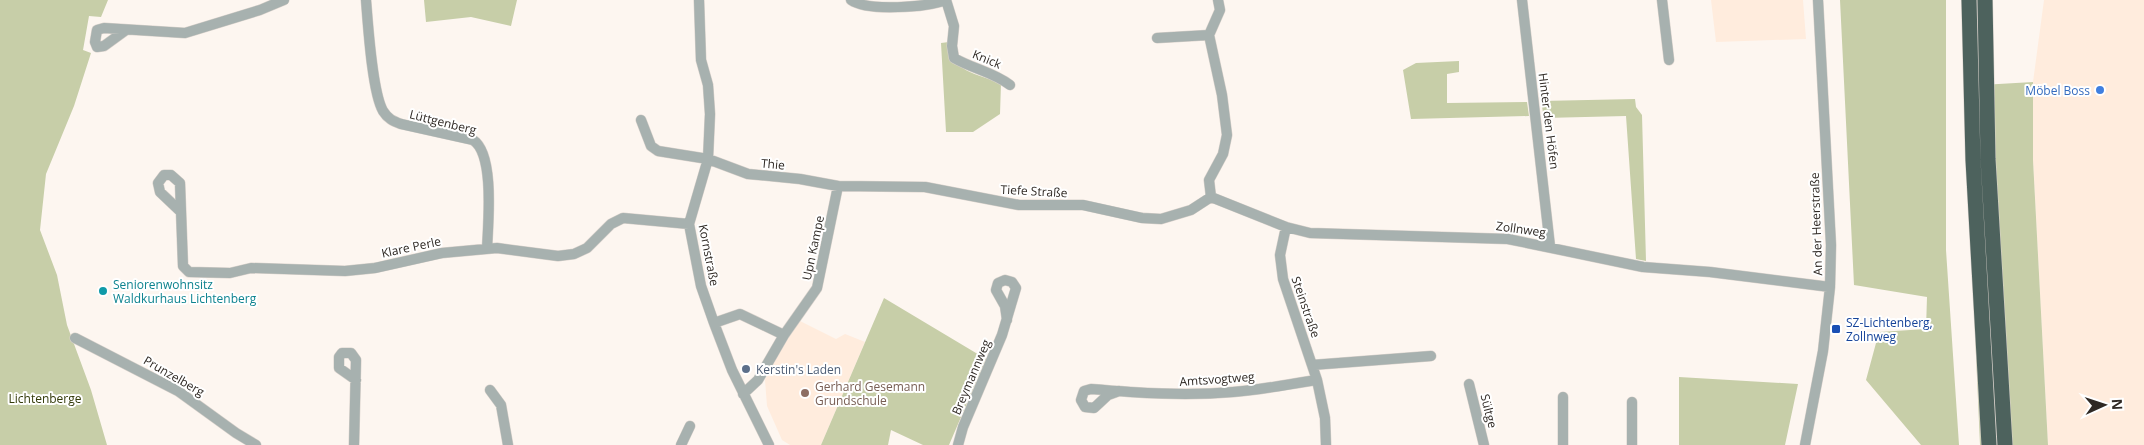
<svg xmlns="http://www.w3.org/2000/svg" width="2144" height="445" font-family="'Open Sans',sans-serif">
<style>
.built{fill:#ffecdd}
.green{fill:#c7cea8}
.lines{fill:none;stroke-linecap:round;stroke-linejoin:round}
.minor-casing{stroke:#d8d1cb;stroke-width:11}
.highway-casing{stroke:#d8d1cb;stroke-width:16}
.minor{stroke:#a7b1af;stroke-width:10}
.highway{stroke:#4d625d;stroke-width:15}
.shop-dot{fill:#3f7fe0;stroke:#fff;stroke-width:2}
.culture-dot{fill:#0f9aa8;stroke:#fff;stroke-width:2}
.transit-dot{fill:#1a4fb4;stroke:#fff;stroke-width:2}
.service-dot{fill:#5c6f8a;stroke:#fff;stroke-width:2}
.education-dot{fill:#8d6e63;stroke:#fff;stroke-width:2}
.labels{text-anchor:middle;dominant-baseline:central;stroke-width:4;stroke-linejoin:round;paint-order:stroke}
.street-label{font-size:12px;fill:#2f2924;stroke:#fff}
.shop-label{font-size:12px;fill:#366cbe;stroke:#fff;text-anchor:end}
.culture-label{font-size:12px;fill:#0d838f;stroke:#fff;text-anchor:start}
.transit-label{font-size:12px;fill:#164399;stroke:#fff;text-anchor:start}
.service-label{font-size:12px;fill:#4e5e75;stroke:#fff;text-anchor:start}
.education-label{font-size:12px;fill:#785e54;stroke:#fff;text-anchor:start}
.park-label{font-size:12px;fill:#333a09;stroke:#fff}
</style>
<rect width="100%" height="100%" fill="#fdf6f0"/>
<path class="built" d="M1711,0h92l3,39 -90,3z
M2044,0h100v445h-96l-15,-285v-78z
M798,320l38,19 9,-5 20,8 -44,103h-31l-8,-5 -15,-34 -2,-26 22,-45z"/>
<path class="green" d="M0,0h108l-7,17 -12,-1 -6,34 8,3 -17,53 -28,68 -6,56 17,45 10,50 24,65 16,55h-107z
M424,0h93l-6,26 -40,-9 -45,5z
M1840,0h106v250l13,195h-38l-55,-65 13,-48 47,-3 1,-32 -73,-12z
M949,42c2,30 28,32 52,41l-1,31 -27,18h-27l-5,-89z
M1459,61v11l-12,2v29l80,-1 2,14 -118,3 -8,-49 13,-7z
M2033,82v78l15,285h-68l-16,-359z
M1635,99l1,8 6,8 4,146 -10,-2 -10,-143 -82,2 -3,-17z
M884,298l102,61 -37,86h-26l-32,-15 -3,15h-67z
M1679,377l119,7 -13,61h-106z"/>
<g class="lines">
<g class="minor-casing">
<path id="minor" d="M366,0c2,24 6,92 17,111 5,8 10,10 18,13l72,16c22,14 15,84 14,109
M699,0l2,60 7,25 2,29 -2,45 -19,65 12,62 13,37 18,47 37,75
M851,0c17,12 76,7 95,0l8,26 -2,20 2,12c19,11 39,14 56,27
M1522,0l28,246
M1662,0l7,60
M126,30l-22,16 -7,1 -2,-5 2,-12 7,-2 81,5 75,-23 24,-10
M1157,38l52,-3
M641,120l10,26 7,5 50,8 40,15 52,5 38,7 87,1 94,18h64l59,13 19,1 30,-9 20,-13
M1211,197l75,30 24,6 198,6 135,28 67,5 120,15
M1211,197l-2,-17 14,-26 4,-19 -5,-40 -13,-60 11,-25 -2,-10
M180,211l-20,-19 -2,-9 6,-8h7l9,8 3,83 6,6 41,1 21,-5 94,3 30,-3 67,-15 55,-5 61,8 16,-2 13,-6 24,-24 12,-6 66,6
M1286,227l-6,28 3,24 34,101 8,38 1,27
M714,323l26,-9 44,21
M75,338l103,53 58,42 20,12
M1312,365l119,-9
M1469,384l15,61
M490,390l11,15 7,40
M1119,391l-11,4 -14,13 -9,-1 -4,-7 3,-9 7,-2c48,4 94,7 142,3 28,-2 56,-8 84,-12
M743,394l15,-14 26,-45 33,-47 21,-102
M1563,397v48
M354,445l2,-85 -5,-7h-9l-3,4v11l17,12
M681,445l9,-19
M958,445l5,-18 39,-92 14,-47 -4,-6 -7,-2 -7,3 -2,7 9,16 2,14
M1632,445v-43
M1805,445l18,-94 7,-64 1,-42 -13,-245"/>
</g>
<g class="highway-casing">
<path id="highway" d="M1969,0l4,160 16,285
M1985,0l3,159 17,286"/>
</g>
<use href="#minor" class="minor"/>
<use href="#highway" class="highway"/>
</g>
<circle class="shop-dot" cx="2100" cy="90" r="5"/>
<circle class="culture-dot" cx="103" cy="291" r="5"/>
<rect class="transit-dot" x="1831" y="324" width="10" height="10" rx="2.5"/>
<circle class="service-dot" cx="746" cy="369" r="5"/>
<circle class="education-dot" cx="805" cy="393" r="5"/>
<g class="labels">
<g class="street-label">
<text transform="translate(987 59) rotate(22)">Knick</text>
<text transform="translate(1549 121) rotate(83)">Hinter den Höfen</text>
<text transform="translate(443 122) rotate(14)">Lüttgenberg</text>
<text transform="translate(773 164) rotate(5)">Thie</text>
<text transform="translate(1034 191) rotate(3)">Tiefe Straße</text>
<text transform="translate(1816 224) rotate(-92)">An der Heerstraße</text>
<text transform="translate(1521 229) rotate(8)">Zollnweg</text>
<text transform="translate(411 247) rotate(-12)">Klare Perle</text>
<text transform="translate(813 248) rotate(-78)">Upn Kampe</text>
<text transform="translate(709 255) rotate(79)">Kornstraße</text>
<text transform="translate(1306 307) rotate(71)">Steinstraße</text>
<text transform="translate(174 376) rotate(30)">Prunzelberg</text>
<text transform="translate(971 377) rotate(-67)">Breymannweg</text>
<text transform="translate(1217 379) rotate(-4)">Amtsvogtweg</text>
<text transform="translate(1489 411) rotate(76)">Sültge</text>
</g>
<g class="shop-label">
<text x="2090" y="90">Möbel Boss</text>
</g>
<g class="culture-label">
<text x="113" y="284">Seniorenwohnsitz<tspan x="113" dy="14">Waldkurhaus Lichtenberg</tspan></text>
</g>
<g class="transit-label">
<text x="1846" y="322">SZ-Lichtenberg,<tspan x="1846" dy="14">Zollnweg</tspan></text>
</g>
<g class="service-label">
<text x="756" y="369">Kerstin's Laden</text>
</g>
<g class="education-label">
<text x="815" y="386">Gerhard Gesemann<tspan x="815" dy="14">Grundschule</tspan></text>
</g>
<g class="park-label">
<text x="45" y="398">Lichtenberge</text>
</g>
</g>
<g transform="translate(2104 405) rotate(87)" stroke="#ffffff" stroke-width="4" paint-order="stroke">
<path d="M0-4L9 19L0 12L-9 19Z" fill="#2f2924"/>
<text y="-8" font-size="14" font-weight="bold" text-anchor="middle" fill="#2f2924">N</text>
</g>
</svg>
